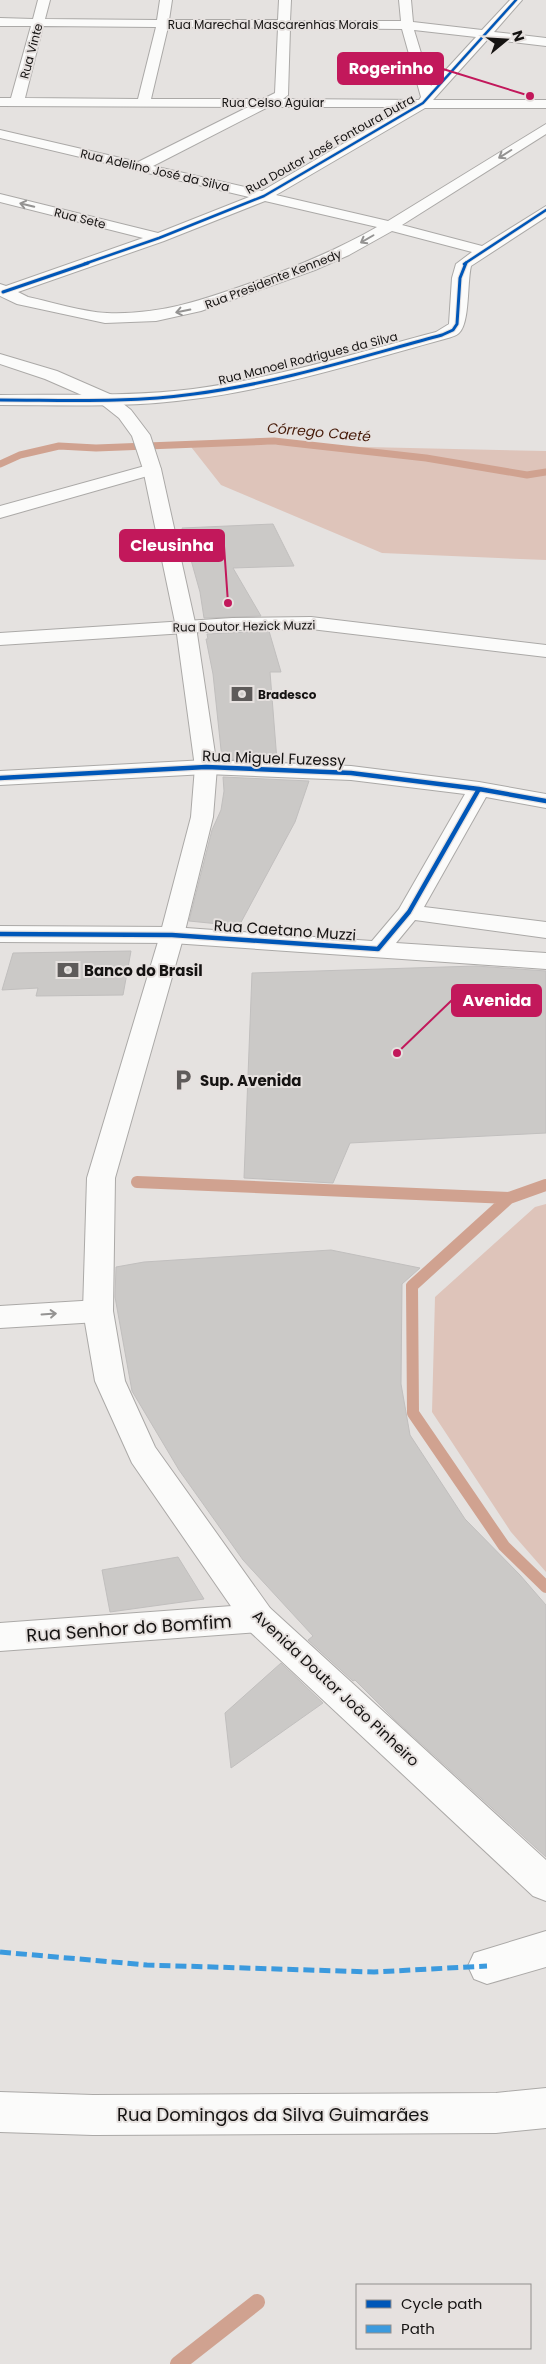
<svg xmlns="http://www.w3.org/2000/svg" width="546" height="2364" font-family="Poppins,sans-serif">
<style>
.green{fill:#dec4ba}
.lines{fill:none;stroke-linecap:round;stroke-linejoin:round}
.stream-far2{stroke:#d0a290;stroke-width:7}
.stream-far1{stroke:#d0a290;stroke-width:12}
.stream{stroke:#d0a290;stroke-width:16}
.building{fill:#cbc9c7;stroke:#c1bfbe}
.minor-casing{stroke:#aba9a7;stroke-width:2}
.major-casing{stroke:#aba9a7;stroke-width:2}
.minor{fill:#fbfbfa;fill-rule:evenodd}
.major{fill:#fbfbfa;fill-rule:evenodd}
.quiet{stroke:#3b9ade;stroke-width:5;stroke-dasharray:11 5;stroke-linecap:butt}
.cycleway-far2-casing{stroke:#e6e1df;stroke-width:4}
.cycleway-far1-casing{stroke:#e6e1df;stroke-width:5}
.cycleway-casing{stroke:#e6e1df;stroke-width:7}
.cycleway-far2{stroke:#0057b8;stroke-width:2.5}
.cycleway-far1{stroke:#0057b8;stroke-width:3}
.cycleway{stroke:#0057b8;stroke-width:4.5}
.oneway{stroke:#949392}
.labels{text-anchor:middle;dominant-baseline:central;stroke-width:4;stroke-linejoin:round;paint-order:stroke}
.far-street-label{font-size:12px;fill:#151312;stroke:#e6e1df}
.far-poi-label{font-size:12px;font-weight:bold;fill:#151312;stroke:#e6e1df;text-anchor:start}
.far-water-label{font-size:14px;font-style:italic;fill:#471c0a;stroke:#e6e1df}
.street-label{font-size:15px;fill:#151312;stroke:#e6e1df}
.poi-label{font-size:15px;font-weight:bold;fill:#151312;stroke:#e6e1df;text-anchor:start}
.near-street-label{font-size:18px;fill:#151312;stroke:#e6e1df}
.leader{fill:none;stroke:#c2185b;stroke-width:2}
.callout-dot{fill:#c2185b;stroke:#e6e1df;stroke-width:2}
.callout{fill:#c2185b;stroke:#c2185b;stroke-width:2}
.callout-label{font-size:16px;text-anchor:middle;font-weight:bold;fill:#fff}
</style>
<rect width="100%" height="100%" fill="#e5e2e0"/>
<path class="green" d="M188,443l358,8v109l-164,-7 -161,-68z
M546,1204v368l-35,-40 -79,-120 3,-115 100,-90z"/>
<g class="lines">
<path class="stream-far2" d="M0,464l20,-9 39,-9 37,2 178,-7 152,17 101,17 19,-3"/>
<path class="stream-far1" d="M137,1182l372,16
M546,1185l-37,13 -97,88 1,127 91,133 42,41"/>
<path class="stream" d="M178,2364l79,-62"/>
</g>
<path class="building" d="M273,524l21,42 -61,2 28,48 -57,2 -4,-26 -18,-64z
M269,631l12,41h-11l7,89 -55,-2 -9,-85 -7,-35h2l-1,-5z
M223,777l86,4 -14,41 -56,104 -50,-5 23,-91 9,-20 3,-19z
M131,951l-8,44 -87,1 2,-8 -36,2 11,-37z
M476,966l70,5v162l-196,10 -17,40 -89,-5 8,-205z
M331,1250l89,18 -18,16 -1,100 9,51 55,84 55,56 26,30v252l-151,-137 -40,-40 -2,1 -45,-41 5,-4 -70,-76 -64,-90 -47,-79 -17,-94 1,-30 28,-5z
M178,1557l26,42 -94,13 -8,-42z
M281,1663l42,40 -92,65 -6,-55z"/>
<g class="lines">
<g class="minor-casing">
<path id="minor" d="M38,0h12l-5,19 112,1 3,-20h12l-3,20h109l1,-20h12l-1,21h111l-2,-21h12l2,22 69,8 28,-30h12l-28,32 52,6v8l-58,-7 -55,61h113v8h-121l-149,87 112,26 158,-97v10l-144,91 80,21 64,-40v11l-75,49c-4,16 -1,57 -12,67 -3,3 -8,4 -11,5 -84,23 -168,50 -255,61 -64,9 -129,6 -193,6v-10c64,-1 129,2 193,-6 83,-11 163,-36 243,-57l13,-8 3,-46 4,-14 16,-12 -80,-21 -43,24 -34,15 -114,41 -45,10 -51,2 -88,-19 -17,-8v-12l6,2 137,-48 -143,-36v-8l158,39 91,-36 -249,-59v-8l138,32 110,-55 -248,-1v-8h11l20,-72h-31v-8l33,1zM43,26l113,1 -18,72 -113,-1zM168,27l110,1 -3,65 -12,6h-112zM290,28l112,1 19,68 -2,3 -136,-1 5,-4zM414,30l62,7 -45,49zM268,107h138l-144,84 -109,-25zM265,201l112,26c-42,24 -84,41 -129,57 -48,17 -90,31 -141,29 -25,-1 -55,-11 -79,-16l-10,-5 146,-51z
M152,464l6,1 3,4 -3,4 -158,45v-12z
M311,617l235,28v12l-235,-28 -79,1 -232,15v-12l232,-15z
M206,760l145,6 128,16 67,12v14l-60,-11 -62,110 122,15v16l-131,-18 -19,23 150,10v16l-374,-26 -172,-1v-16l172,1 200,14 27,-32 66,-115 -114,-14 -145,-6 -206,11v-14z
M98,1300l10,3 5,8 -5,8 -10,3 -98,6v-22z
M258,1604l12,4 5,10 -5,10 -12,4 -258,19v-28z
M546,1931v36l-59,17 -13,-5 -6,-13 6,-13z
M546,2088v40l-50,5 -403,2 -93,-3v-40l93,3 403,-2z"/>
</g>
<g class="major-casing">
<path id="major" d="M0,354l57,17 55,24 19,15 19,25 11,34 35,158 21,140 -4,50 -29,118 -69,243 -2,133 12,70 30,66 115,161 276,252v41l-13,-5 -287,-268 -114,-165 -37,-82 -12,-70 4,-133 73,-243 31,-118 4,-50 -19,-140 -33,-158 -11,-33 -13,-18 -19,-15 -55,-24 -45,-15z"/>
</g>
<use href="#minor" class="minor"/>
<use href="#major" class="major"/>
<path class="quiet" d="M0,1952l147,13 227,7 113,-6"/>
<g class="cycleway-far2-casing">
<path id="cycleway-far2" d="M84,264l75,-26 105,-42 159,-93 93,-103
M464,264l82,-54"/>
</g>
<g class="cycleway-far1-casing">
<path id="cycleway-far1" d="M3,292l85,-29
M0,400c65,0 130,3 194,-6 84,-11 166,-37 248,-59l11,-5 4,-6 3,-46 6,-15"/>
</g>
<g class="cycleway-casing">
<path id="cycleway" d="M0,778l206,-11 145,6 128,16 67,12
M0,934l172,1 206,14 31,-37 70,-123"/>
</g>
<use href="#cycleway-far2" class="cycleway-far2"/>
<use href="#cycleway-far1" class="cycleway-far1"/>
<use href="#cycleway" class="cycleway"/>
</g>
<defs><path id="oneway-shaft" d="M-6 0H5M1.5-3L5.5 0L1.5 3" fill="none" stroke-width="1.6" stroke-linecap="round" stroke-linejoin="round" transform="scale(1.25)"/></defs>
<g class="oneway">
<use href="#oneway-shaft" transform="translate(505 154) rotate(148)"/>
<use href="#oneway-shaft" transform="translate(27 205) rotate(-166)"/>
<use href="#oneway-shaft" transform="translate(367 239) rotate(150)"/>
<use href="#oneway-shaft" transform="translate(183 311) rotate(169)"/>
<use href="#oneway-shaft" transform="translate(49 1314) rotate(-4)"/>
</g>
<defs>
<g id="bank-bare" transform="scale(1.725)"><path d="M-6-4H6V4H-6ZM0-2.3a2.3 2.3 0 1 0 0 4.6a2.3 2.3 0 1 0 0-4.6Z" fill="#5e5b5a" stroke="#e6e1df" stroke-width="2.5" paint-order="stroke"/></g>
<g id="parking-bare" transform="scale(1.725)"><path d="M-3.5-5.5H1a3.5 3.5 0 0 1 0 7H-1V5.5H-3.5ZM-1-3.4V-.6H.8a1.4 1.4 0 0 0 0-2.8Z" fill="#5e5b5a" stroke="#e6e1df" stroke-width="2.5" paint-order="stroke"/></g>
</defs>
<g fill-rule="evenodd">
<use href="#bank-bare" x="242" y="694"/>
<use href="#bank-bare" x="68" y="970"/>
<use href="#parking-bare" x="183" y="1080"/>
</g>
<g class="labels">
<g class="far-street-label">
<text x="273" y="24">Rua Marechal Mascarenhas Morais</text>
<text transform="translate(31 51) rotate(-75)">Rua Vinte</text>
<text x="273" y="102">Rua Celso Aguiar</text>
<text transform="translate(330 144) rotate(-29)">Rua Doutor José Fontoura Dutra</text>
<text transform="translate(155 170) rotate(13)">Rua Adelino José da Silva</text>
<text transform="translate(80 218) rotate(14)">Rua Sete</text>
<text transform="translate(273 279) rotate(-21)">Rua Presidente Kennedy</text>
<text transform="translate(308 358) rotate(-14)">Rua Manoel Rodrigues da Silva</text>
<text transform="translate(244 626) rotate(-1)">Rua Doutor Hezick Muzzi</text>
</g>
<g class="far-poi-label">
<text x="258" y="694">Bradesco</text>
</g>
<g class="far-water-label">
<text transform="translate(319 432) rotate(5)">Córrego Caeté</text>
</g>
<g class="street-label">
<text transform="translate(274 758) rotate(2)">Rua Miguel Fuzessy</text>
<text transform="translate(285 930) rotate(4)">Rua Caetano Muzzi</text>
<text transform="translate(336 1688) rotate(43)">Avenida Doutor João Pinheiro</text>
</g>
<g class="poi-label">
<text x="84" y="970">Banco do Brasil</text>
<text x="200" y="1080">Sup. Avenida</text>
</g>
<g class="near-street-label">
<text transform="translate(129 1628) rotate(-4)">Rua Senhor do Bomfim</text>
<text x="273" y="2114">Rua Domingos da Silva Guimarães</text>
</g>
</g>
<path class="leader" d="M530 96L443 69M228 603L224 546M397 1053L452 1000"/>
<g class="callout-dot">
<circle cx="530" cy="96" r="5"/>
<circle cx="228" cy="603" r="5"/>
<circle cx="397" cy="1053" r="5"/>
</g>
<g class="callout">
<rect x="338" y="53" width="105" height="31" rx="5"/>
<rect x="120" y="530" width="104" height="31" rx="5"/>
<rect x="452" y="985" width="89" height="31" rx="5"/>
</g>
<g class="callout-label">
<text x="391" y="74">Rogerinho</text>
<text x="172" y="551">Cleusinha</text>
<text x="497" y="1006">Avenida</text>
</g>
<rect x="356" y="2284" width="175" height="65" fill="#e6e1df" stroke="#928f8d"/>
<rect x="366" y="2300" width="25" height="8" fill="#0057b8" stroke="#928f8d"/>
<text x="401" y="2309" font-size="15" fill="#151312">Cycle path</text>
<rect x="366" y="2325" width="25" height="8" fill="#3b9ade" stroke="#928f8d"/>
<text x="401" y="2334" font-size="15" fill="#151312">Path</text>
<g transform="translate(506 40) rotate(72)" stroke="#e6e1df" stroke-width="4" paint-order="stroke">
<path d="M0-4L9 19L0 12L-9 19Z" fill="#151312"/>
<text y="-8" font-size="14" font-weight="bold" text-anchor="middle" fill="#151312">N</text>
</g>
</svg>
